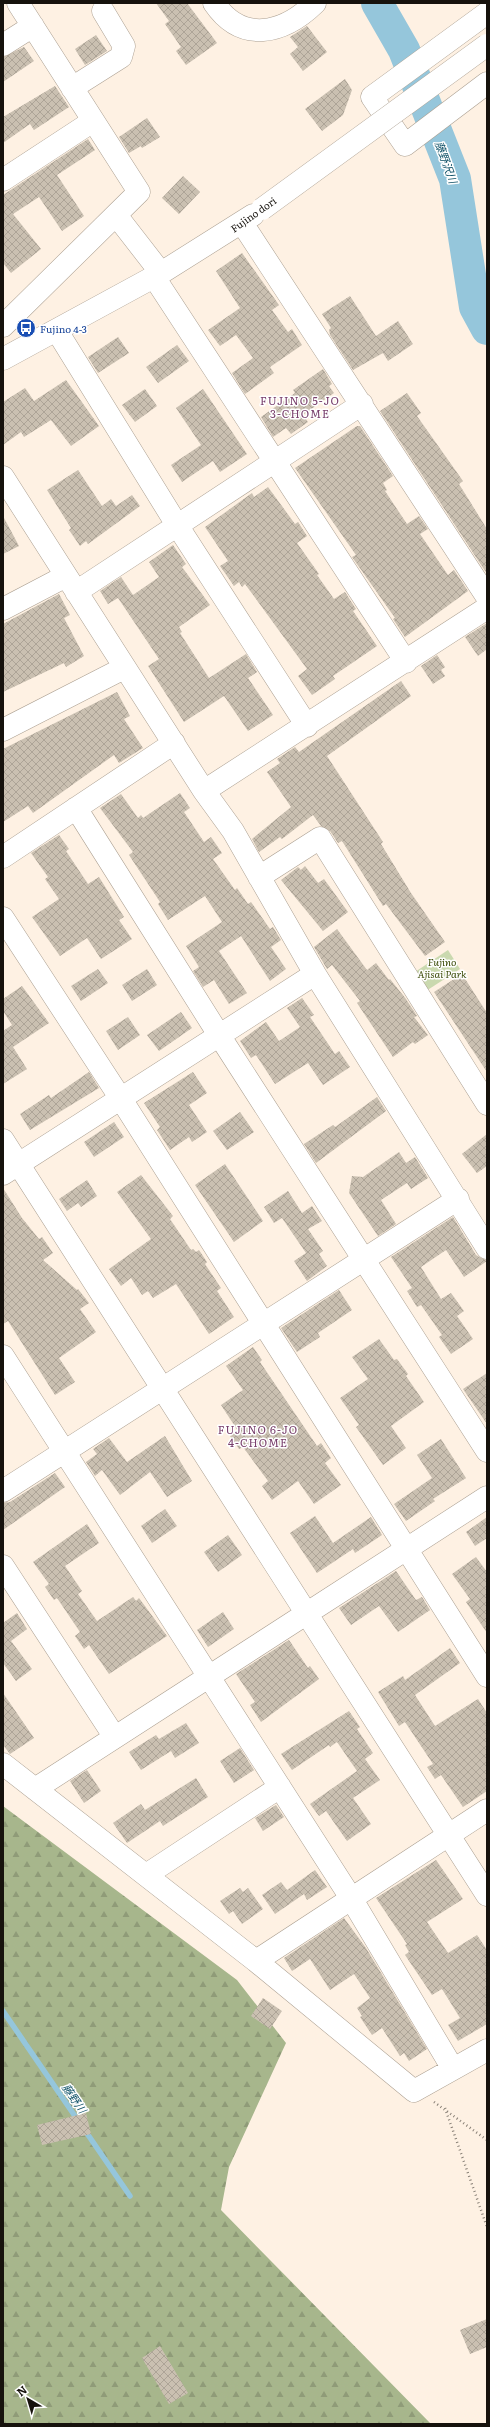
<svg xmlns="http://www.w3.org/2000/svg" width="490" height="2427" font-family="Literata,'Noto Sans JP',serif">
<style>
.forest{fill:url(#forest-firs)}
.green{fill:#cad9af}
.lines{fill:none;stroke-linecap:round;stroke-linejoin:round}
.stream{stroke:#95c6db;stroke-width:5.5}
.river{stroke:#95c6db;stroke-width:32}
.building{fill:url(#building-cross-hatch)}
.minor-casing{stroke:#aca092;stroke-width:23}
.path{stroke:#898177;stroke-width:2.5;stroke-dasharray:1 3;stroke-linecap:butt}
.minor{stroke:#fff;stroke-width:22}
.minor-bridge-casing{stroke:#aca092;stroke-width:23;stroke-linecap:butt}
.minor-bridge{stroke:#fff;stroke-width:22}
.labels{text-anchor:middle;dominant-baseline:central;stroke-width:3;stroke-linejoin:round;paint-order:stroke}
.street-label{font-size:10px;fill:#16120d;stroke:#fff}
.transit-label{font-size:10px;fill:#164399;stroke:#fff;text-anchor:start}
.park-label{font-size:10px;font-style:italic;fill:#3b4b08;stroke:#fff}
.water-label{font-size:11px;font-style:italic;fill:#105268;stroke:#fff}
.neighbourhood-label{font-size:11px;letter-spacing:1px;fill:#79406d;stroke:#fff}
</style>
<defs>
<pattern id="forest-firs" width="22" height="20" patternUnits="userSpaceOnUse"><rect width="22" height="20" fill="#a7b68c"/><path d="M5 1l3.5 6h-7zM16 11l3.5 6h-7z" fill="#8f9b78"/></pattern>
<pattern id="building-cross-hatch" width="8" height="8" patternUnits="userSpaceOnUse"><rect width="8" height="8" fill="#cac0b1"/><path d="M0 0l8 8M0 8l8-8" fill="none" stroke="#ada497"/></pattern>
</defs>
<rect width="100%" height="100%" fill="#fef1e3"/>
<path class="forest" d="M3,1806l234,174 49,63 -57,124 -8,43 210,214h-428z"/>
<path class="green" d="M448,950l12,19 -34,22 -11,-19z"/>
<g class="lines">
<path class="stream" d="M3,2011l76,111
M84,2129l46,67"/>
<path class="river" d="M377,3l27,47 51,129 20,128 12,22"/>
</g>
<path class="building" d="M156,3h31l30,40 -31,22 -10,-14 5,-4 -16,-23 4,-3z
M307,26l20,26 -24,19 -13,-17 8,-7 -8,-10z
M96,35l11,16 -22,14 -10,-16z
M24,47l10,14 -31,21v-25z
M345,79l7,11 -9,25 -21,16 -17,-22z
M55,86l14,21 -35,23 -4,-6 -27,19v-26z
M147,118l13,19 -18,11 -1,-2 -12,7 -10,-16z
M88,139l7,11 -38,25 27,41 -22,15 -23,-34 -26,17 28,35 -30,24 -8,-10v-68z
M183,176l17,16 -21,22 -17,-16z
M242,253l37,52 -7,5 16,22 4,-3 10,16 -32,22 4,6 -29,21 -13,-21 21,-15 -17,-23 -16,11 -12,-16 32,-22 -24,-37z
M350,296l26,40 22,-15 15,23 -25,17 -5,-8 -30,17 -23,-35 -1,-5 2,-2 -9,-14z
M118,337l11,16 -31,20 -10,-16z
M177,345l12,16 -31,22 -12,-16z
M323,369l9,15 -3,2 5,7 -31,22 5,7 -17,12 -5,-6 -13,9 -12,-20 34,-24 -2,-3z
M66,380l33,46 -28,20 -20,-26 -27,17 -3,-5 -18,13v-43l22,-14 9,13z
M145,389l12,17 -22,16 -13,-17z
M203,389l44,65 -27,18 -7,-11 -31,21 -11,-17 30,-20 -25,-37z
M407,393l14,20 -4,3 46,65 -4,3 28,45v45l-107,-163z
M357,426h3l33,50 -10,7 4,7 -2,1 22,33 12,-8 9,13 -8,5 28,41 6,-5 14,21 -63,46 -12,-18 2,-1 -43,-61 4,-2 -61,-87z
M78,470l24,36 9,-7 5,7 16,-11 8,11 -52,38 -2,-3 -6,5 -11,-16 2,-2 -24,-38z
M268,487l27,37 3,-2 9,14 -10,7 22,31 -2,1 17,24 11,-7 11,17 -3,2 24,35 -44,30 2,3 -23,16 -14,-19 9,-7 -62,-85 -3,3 -3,-5 -5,4 -14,-20 8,-5 -23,-34 47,-34 2,4z
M3,516l16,30 -16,8z
M173,545l13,19 -4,3 28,38 -31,22 3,5 -2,1 29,45 37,-24 11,18 -9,6 25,37 -25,16 -24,-35 -40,26 -36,-56 11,-7 -41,-61 -10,6 -8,-13 21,-14 12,18 26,-18 -10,-15z
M59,594l11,21 -6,3 20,38 -18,11 -2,-4 -61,29v-68z
M487,623v26l-9,7 -13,-19z
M437,655l8,12 -4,3 4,6 -12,8 -12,-18z
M401,681l10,15 -84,60 56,86 -2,2 30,49 34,49 -20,14 -39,-52 -3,2 -41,-65 -4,2 -8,-12 -9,-5 -8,-11 -31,24 -2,-2 -21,15 -7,-13 39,-32 -24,-35 13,-9 -3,-4 18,-12 4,5z
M117,692l13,24 -6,3 19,29 -24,15 -5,-8 -81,58 -5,-7 -25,16v-73z
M180,793l10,15 -6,4 20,30 7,-5 11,16 -9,6 22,31 2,-2 11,16 3,-2 19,27 3,-2 8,13 -10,7 15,22 -16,12 -29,-45 -22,15 28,42 -18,11 -15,-24 -11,7 -10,-16 6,-4 -13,-21 36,-24 -17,-26 -37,24 -10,-16 2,-2 -31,-47 4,-3 -33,-44 21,-14 17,24 3,-3 2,3z
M59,835l10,14 -3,2 22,33 11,-7 25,40 -5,3 13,19 -31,20 -14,-21 -27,18 -28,-39 27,-18 -14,-20 3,-2 -17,-24z
M305,866l13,17 6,-4 24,33 -25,19 -42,-51 17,-13 3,3z
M337,929l30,41 9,-7 13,17 1,-1 16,20 11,17 -3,1 14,18 -13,9 -2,-2 -20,15 -36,-54 3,-2 -28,-36 -5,4 -13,-22z
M98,969l10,14 -27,18 -10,-15z
M147,969l10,16 -25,16 -10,-16z
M462,974l25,39v59l-53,-80z
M22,986l27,37 -36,24 14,22 -24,15v-53l9,-6 -9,-14v-12z
M302,998l12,17 -4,2 25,37 4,-3 11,16 -27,18 -15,-22 -33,21 -19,-29 -5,3 -11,-17 26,-19 13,19 21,-14 -13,-19z
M181,1012l11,16 -33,23 -12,-16z
M128,1017l12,18 -22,15 -12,-19z
M89,1072l10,16 -69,42 -10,-16 29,-19 2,3z
M193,1072l14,21 -18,12 18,27 -15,10 -3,-5 -19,13 -13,-20 3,-3 -16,-24z
M377,1097l9,14 -70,52 -12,-19 29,-19 2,2z
M240,1112l14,20 -27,18 -14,-19z
M114,1122l10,15 -30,20 -10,-15z
M487,1134v32l-10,7 -15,-19z
M399,1152l7,11 9,-6 13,21 -17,11 -4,-6 -26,17 15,24 -18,12 -29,-43 3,-17 11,1z
M225,1164l38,57 -29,21 -39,-57z
M141,1175l32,41 -3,3 21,31 2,-1 3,3 3,-2 8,12 -2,2 16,24 -4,3 17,26 -25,17 -33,-50 -23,14 -5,-7 -6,4 -11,-17 -10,8 -12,-17 42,-30 -34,-47z
M87,1180l10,16 -16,11 -3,-4 -11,8 -8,-12z
M3,1188l19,30 17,21 3,-2 11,16 -10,7 34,30 1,-1 11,14 -9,6 16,23 -37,26 16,24 -20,13 -47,-74 -5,3z
M288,1191l14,22 10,-7 10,15 -14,8 15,22 -4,3 8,12 -20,15 -13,-20 12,-8 -24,-35 -8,5 -10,-16z
M453,1217l23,38 11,6 -23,16 -18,-27 -25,17 20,32 10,-6 13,18 -7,5 16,23 -22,15 -12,-17 3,-2 -21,-30 -4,2 -10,-16 5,-3 -21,-31z
M339,1290l13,20 -34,23 2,4 -23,15 -16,-24z
M379,1339l15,21 3,-1 11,15 -2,2 18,26 -33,24 15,22 -23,17 -27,-38 3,-2 -19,-27 28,-19 -16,-22z
M253,1347l9,13 -2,2 57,84 4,-3 10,15 -6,5 16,22 -27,19 -16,-23 -26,19 -10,-14 6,-5 -25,-34 -4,2 -9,-13 8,-5 -17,-26 22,-15 -17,-24z
M487,1373v51l-24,-35z
M165,1436l27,45 -25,16 -17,-25 -30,23 -18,-25 -7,6 -9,-14 11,-8 -4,-5 16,-11 18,24z
M441,1439l25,39 -33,21 2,2 -29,20 -12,-17 38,-26 -15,-23z
M55,1473l10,14 -62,43v-27l7,-1z
M165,1509l12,17 -25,17 -11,-17z
M315,1516l18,27 38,-26 11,18 -27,18 -2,-4 -36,24 -27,-40z
M487,1517v21l-12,8 -9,-14z
M87,1524l12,19 -34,23 17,25 -4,3 19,27 36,-24 3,4 3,-3 28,38 -58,38 -20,-29 -5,4 -9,-13 5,-4 -23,-34 -3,2 -9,-13 4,-3 -16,-22z
M228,1535l14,20 -24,17 -14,-20z
M476,1557l11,15v61l-21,-31 4,-3 -18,-25z
M396,1571l20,29 6,-3 8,13 -32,22 -19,-26 -28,19 -12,-17z
M223,1612l11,17 -26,18 -11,-17z
M17,1613l10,16 -16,12 21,28 -16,12 -13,-18v-40z
M289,1640l19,28 2,-2 9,13 -58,43 -11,-17 5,-3 -19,-28z
M450,1648l10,15 -45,32 20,31 43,-27 9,14v78l-24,16 -22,-32 -6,4 -8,-12 6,-3 -28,-42 -6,4 -21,-34 25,-16 2,4z
M3,1693l31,45 -24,16 -7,-9z
M349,1711l11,16 -3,2 16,24 -8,6 15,21 -27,18 18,26 -24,17 -21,-30 -7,5 -9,-12 47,-33 -20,-29 -7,5 -1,-2 -37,25 -11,-16z
M186,1723l13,20 -24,15 -4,-7 -30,19 -12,-18 27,-17 3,4z
M240,1748l14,22 -20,13 -14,-22z
M87,1770l14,21 -17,12 -14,-22z
M196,1778l12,19 -45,29 -3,-5 -33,22 -14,-20 28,-19 4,6z
M276,1805l8,12 -21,14 -8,-13z
M436,1860l27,39 -36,23 21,31 29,-18 10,15v74l-29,17 -10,-16 12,-7 -18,-29 -10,6 -27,-40 4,-3 -4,-7 2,-1 -31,-46z
M315,1870l12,17 -20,13 -3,-6 -29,20 -13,-19 19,-13 6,8z
M240,1888l3,4 5,-4 15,21 -21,15 -9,-13 -4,3 -9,-13z
M344,1918l22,30 61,101 -18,12 -5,-8 -4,3 -18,-28 -10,7 -12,-18 2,-1 -5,-8 13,-10 -16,-24 -24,16 -20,-31 -18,12 -8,-13z
M263,1998l19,13 -12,18 -19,-13z
M86,2113l5,21 -49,11 -5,-20z
M487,2319v28l-17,7 -10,-24z
M160,2346l28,47 -19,11 -27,-46z"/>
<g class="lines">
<g class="minor-casing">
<path id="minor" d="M214,3c28,41 69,31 101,0
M487,13l-115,84 33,48 82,-62
M3,45l30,-19
M72,88l49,-31 3,-11 -21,-35
M3,180l90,-59
M116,215l45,58
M242,223l245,374
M154,277l252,385
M3,326l136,-134 -121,-189
M57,331l120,194 130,201
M3,359l158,-86 92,-58
M3,477l201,314 29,40 82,143 172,274
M76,592l286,-188
M3,609l63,-33
M3,730l121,-62
M204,791l283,-183
M76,808l143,227 268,416
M3,857l171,-114
M259,877l61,-39 167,266
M3,918l118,181 366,577
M3,1140l484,755
M3,1174l312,-200
M3,1356l348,542 102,171
M3,1491l455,-292
M3,1566l111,170
M3,1764l253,197 158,130 73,-41
M35,1789l452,-292
M146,1875l134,-88
M256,1961l231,-151"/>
</g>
<path class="path" d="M434,2102l53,38
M445,2108l42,119"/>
<use href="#minor" class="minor"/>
<g class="minor-bridge-casing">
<path id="minor-bridge" d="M262,209l225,-164"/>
</g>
<use href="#minor-bridge" class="minor-bridge"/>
</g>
<defs>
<g id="bus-disc" transform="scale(1)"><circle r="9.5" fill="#1a4fb4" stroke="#fff"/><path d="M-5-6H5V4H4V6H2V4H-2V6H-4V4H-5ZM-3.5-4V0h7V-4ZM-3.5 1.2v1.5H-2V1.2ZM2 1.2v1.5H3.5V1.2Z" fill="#fff"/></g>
</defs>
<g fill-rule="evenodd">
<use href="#bus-disc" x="26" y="328"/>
</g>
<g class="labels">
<g class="street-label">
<text transform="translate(253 214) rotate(-35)">Fujino dori</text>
</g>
<g class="transit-label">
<text x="40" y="328">Fujino 4-3</text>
</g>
<g class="park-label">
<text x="442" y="961">Fujino<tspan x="442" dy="12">Ajisai Park</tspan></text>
</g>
<g class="water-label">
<text transform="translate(447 162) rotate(70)">藤野沢川</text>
<text transform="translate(75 2098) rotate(55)">藤野川</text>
</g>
<g class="neighbourhood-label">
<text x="300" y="400">FUJINO 5-JO<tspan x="300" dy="13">3-CHOME</tspan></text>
<text x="258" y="1429">FUJINO 6-JO<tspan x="258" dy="13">4-CHOME</tspan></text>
</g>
</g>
<rect width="490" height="2427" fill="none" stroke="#16120d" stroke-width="8"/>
<g transform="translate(28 2399) rotate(322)" stroke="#ffffff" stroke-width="3" paint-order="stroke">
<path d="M0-3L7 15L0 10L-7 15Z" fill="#16120d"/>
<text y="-6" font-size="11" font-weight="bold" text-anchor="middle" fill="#16120d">N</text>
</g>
</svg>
